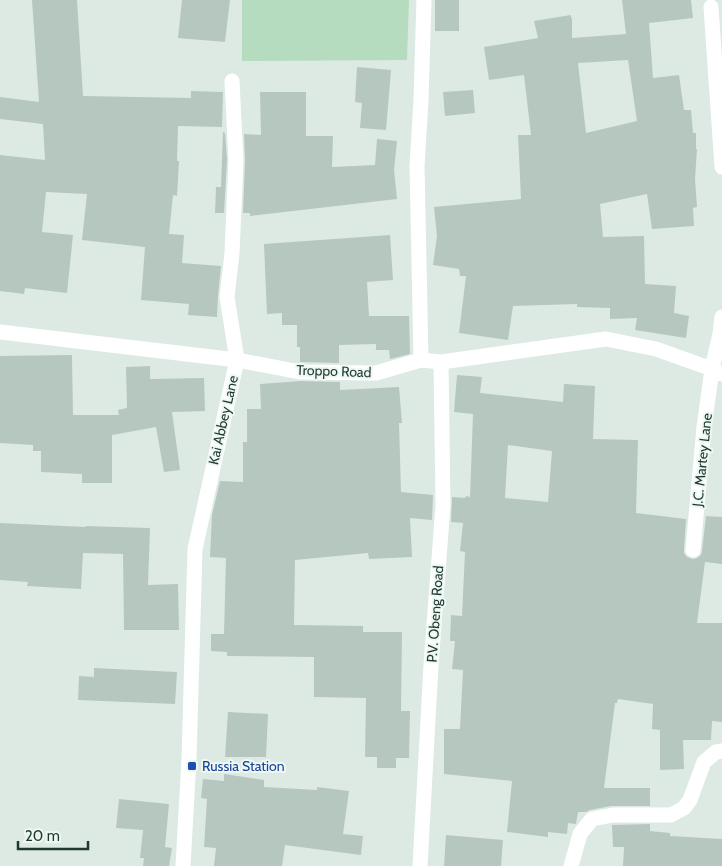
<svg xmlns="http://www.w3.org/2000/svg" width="722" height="866" font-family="Cabin,sans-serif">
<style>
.green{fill:#b5dcbf}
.building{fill:#b6c7c0;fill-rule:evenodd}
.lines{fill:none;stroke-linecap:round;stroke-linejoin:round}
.street{stroke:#fff;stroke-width:15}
.transit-dot{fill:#1a4fb4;stroke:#eef7f2;stroke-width:2}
.labels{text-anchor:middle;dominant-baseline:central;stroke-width:4;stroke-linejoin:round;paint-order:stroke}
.street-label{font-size:14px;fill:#1f3932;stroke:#eef7f2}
.transit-label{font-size:14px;fill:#164399;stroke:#eef7f2;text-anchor:start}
</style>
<rect width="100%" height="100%" fill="#ddeae4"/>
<path class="green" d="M242,0h167l-2,60 -165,1z"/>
<path class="building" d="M32,0h45l6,96 108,2v-7l32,1 -1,35 -44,-1 -1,35h2l-2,35 -4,-1 -4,39 15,1 -2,28 39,3 -3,30 -1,21 -29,-2 1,-11 -48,-4 4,-53 -63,-7 5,-46 -41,-2 -4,40 31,3 -6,58 -42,-5 -1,6 -24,-3v-136l45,5 -2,-36 -43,-5v-22l39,5z
M182,0h48l-5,42 -47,-4z
M435,0h24v31h-24z
M622,0h69l2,18 -44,5 4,55 26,-3 5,35h7l2,23h3v16h1l-2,30 2,28 -4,1 1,18 -42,3 -5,-35 -47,10 3,33 41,-1 1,48 31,2 -2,27 15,3 -3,22 -51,-8 2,-12 -27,1v-11l-33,-1v-3l-64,2 -5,34 -49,-7 7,-57h-6l-1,-7 -26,-4 4,-29 -3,-29 87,-8 -3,-64h13l-7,-60 -35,5 -5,-33 54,-9 -4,-17 37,-6v3h1v20l54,-4zM628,60l9,61 -51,12 -8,-70z
M357,67l34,3 -5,60 -26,-2 2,-25 -7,-1z
M473,90l2,23 -30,3 -2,-24z
M260,92h46v44h27l-1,31 43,-2 2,-26 20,2 -3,29 3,29 -147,17v-3h-7l2,-53 -1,-26 17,1z
M223,132l2,1 2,27 -3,53h-9l1,-26h5z
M390,235l3,45 -26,2 2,34h40l1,38 -20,5 -1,-9h-13v-6l-37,1v18l-39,-1v-15h-3v-22h-15v-12l-15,1 -3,-70z
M72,355l1,60h46l-1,-5 9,-2 -1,-41 24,-1v13l54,-1 1,33 -33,1 8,58 -16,2 -8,-45 -44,8v48h-30v-9l-41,-2v-21h-8v-6l-33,-2v-87z
M457,375l25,2 -2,16 83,9 1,-18 31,2 -2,53 45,1 -2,73 50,6 -2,31v3l3,4 6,2 4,-1 4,-3 1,-4 4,-35 16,1v47l-17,-2 -8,61h25v99l-10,-1 -1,19h-28l1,29 -24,1v-40l-8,-1 1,-25 -35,-5 -1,4h-2l-11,85h46v18h-39l-21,4 -4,2h-8l-2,12 -8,-1 -1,11 -19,-2v5l-41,-5 5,-51 -68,-7v-45h16l3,-59 -11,-1 3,-28h-5l1,-26 11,1 3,-64 -5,-1 3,-28 -12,-1 1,-25 13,1 1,-2 4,1 3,-83 -19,-2zM508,445l44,6 -4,51 -43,-4z
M301,381l39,1v8l59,-3 3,36h-3l2,69 32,3 -1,25 -22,-2 2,39 -43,2 -1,-6 -73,7 -1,65 69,1v6h39l-1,79h9l-1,47h-13v10h-19v-11h-12l1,-59 -52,-1v-40l-87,-1v-4l-16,-1v-17h13l2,-76 -16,-1 2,-42 8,-34 23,1v-40h4v-33h14l-1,-25z
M0,523l86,4v-1l64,2 -2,57 30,-1 1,46h-55l-1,-76 -40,-1 -2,36 -54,-3 1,-4 -28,-2z
M94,668l83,4 -2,32 -97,-4 1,-24 15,1z
M228,712l40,2 -2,43h-41z
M224,774l40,6v7l53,3v-3l32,4 -6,43 20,2 -2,19 -76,-10 -3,21h-68l2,-18 -12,-1 3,-48 -6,-1 2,-19 21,2z
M119,799l50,5 -4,43 7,1 -3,18h-26l1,-8h-4l3,-28 -27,-2z
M650,824v7l20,2v3l52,3v27h-99l1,-19h-11l-1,-22z
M446,835l57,5 -2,26h-57z"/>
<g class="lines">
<path class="street" d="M711,7l11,160
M0,332l237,28 63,12 76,1 45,-13 20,2 165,-23 50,10 56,20 10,5
M421,360l-4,-194 4,-66 3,-100
M693,550l11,-123 8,-58 8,-35 2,-17
M183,866l6,-107 6,-210 42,-189 -10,-63 5,-44 4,-93 -4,-79
M420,866l11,-201 12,-160 -2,-143
M571,866l9,-32 12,-15 21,-4h58l13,-7 6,-8 14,-38 12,-10 6,-1"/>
</g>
<rect class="transit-dot" x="187" y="761" width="10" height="10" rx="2.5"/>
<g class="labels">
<g class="street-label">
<text transform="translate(334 371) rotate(2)">Troppo Road</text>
<text transform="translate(223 420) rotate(-77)">Kai Abbey Lane</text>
<text transform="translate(702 460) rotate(-84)">J.C. Martey Lane</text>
<text transform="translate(435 614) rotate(-86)">P.V. Obeng Road</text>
</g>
<g class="transit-label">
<text x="202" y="766">Russia Station</text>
</g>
</g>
<path d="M18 841v8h70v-8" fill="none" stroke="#1f3932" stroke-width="2.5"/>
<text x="25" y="841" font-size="15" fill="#1f3932" stroke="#eef7f2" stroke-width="4" paint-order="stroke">20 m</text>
</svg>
